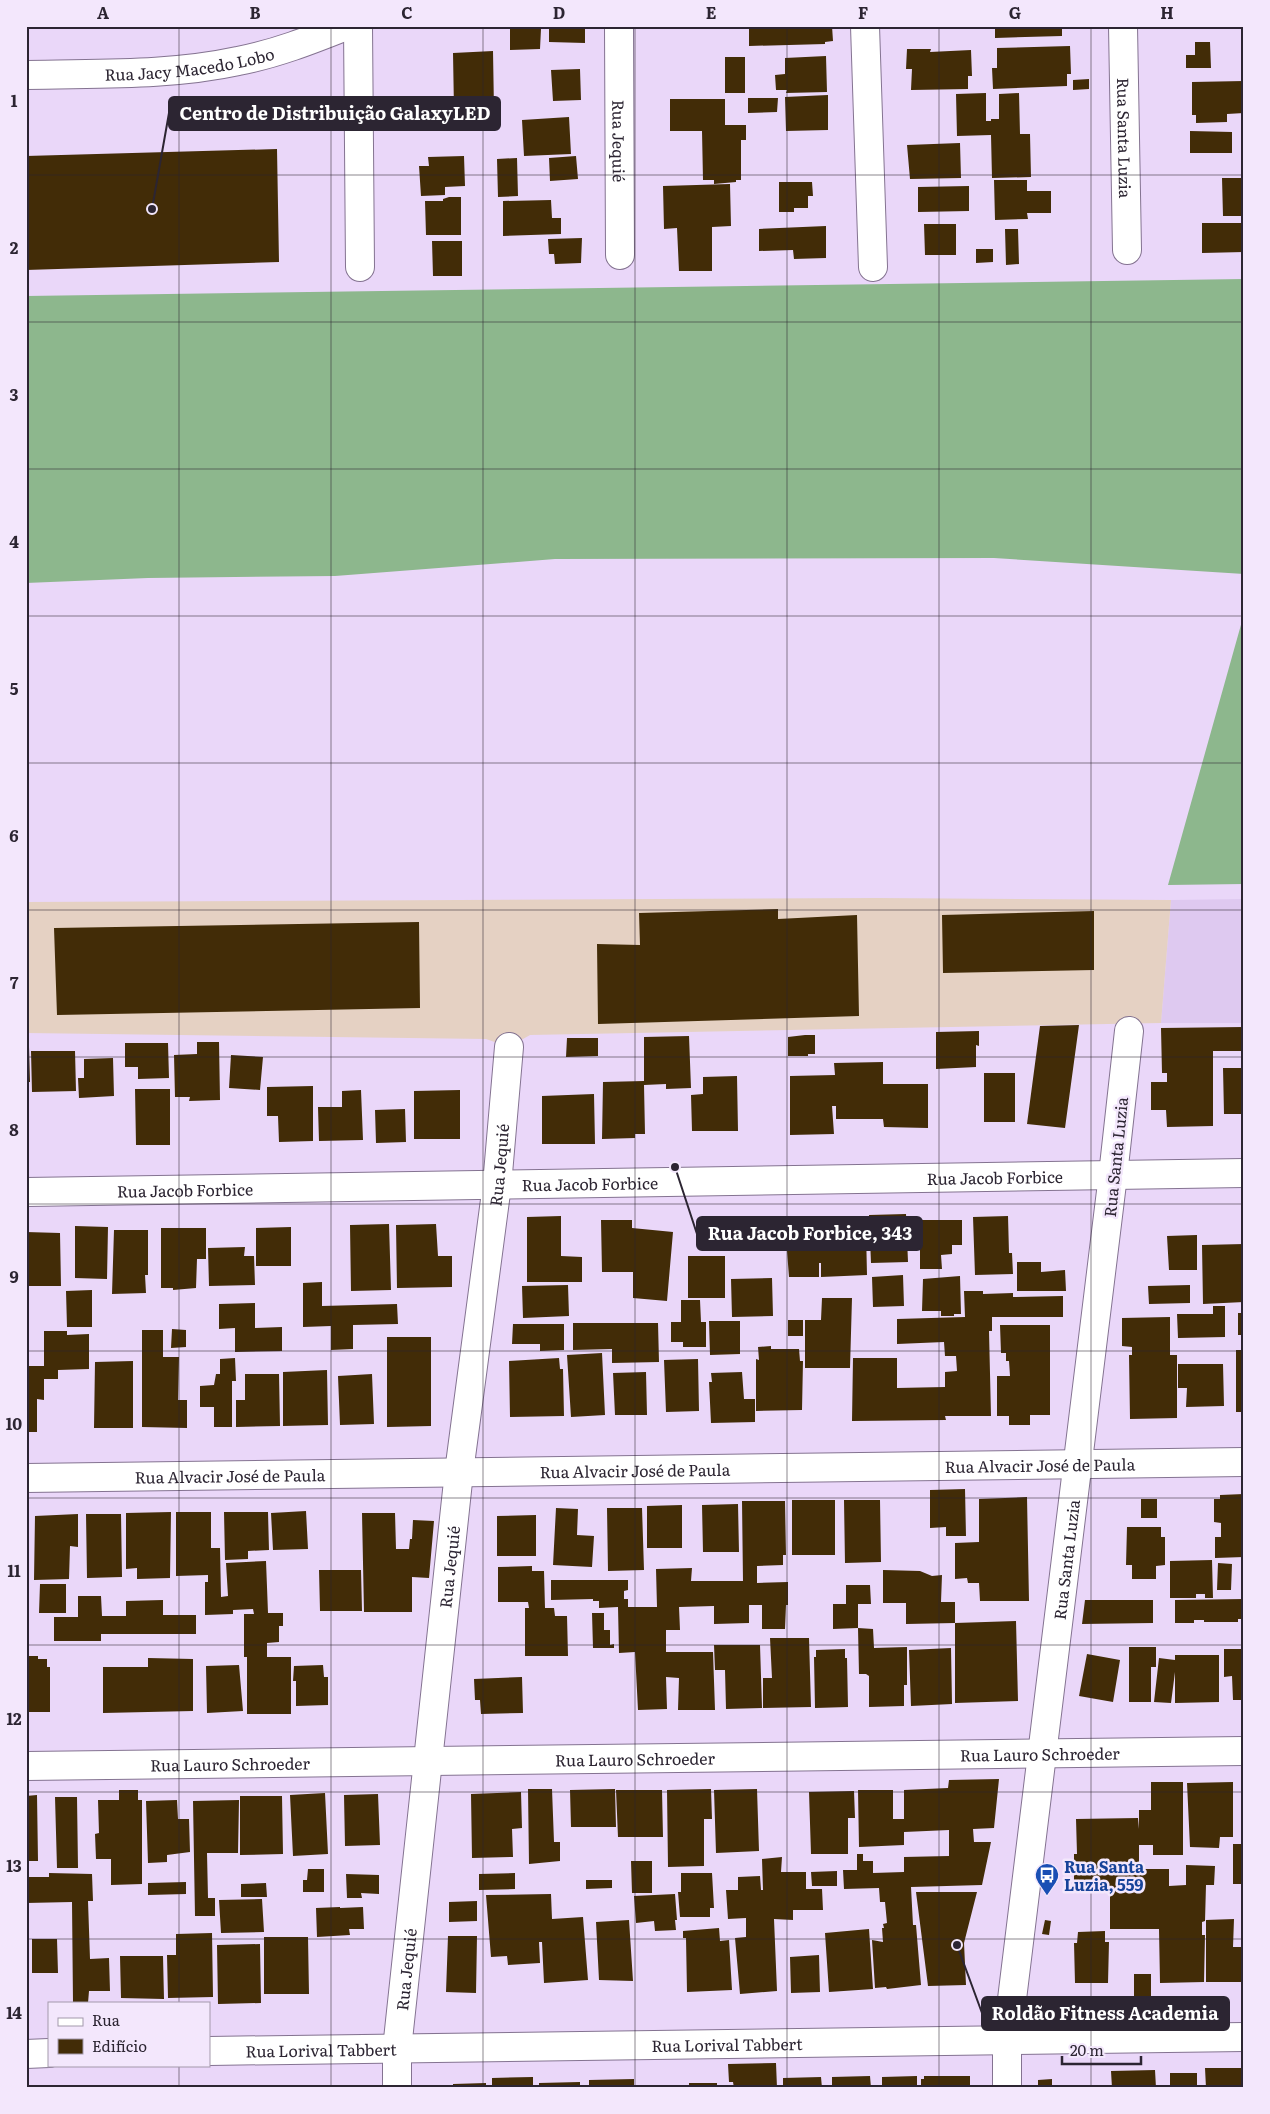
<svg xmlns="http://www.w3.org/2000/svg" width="1270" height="2114" font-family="Literata,serif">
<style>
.built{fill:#dec9f0}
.industrial{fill:#e5d1c3}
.forest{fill:#8db78d}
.building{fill:#422c07}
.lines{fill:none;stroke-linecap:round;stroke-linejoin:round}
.minor-casing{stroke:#847391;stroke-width:30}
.tertiary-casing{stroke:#847391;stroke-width:30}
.minor{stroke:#fff;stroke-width:28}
.tertiary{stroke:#fff;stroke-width:28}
.grid{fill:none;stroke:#2c2532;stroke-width:1;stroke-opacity:0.55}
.labels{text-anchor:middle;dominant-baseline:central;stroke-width:5;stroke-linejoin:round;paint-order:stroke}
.street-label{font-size:16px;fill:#2c2532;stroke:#f3e7fc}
.transit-label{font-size:16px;font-weight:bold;fill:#164399;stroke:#f3e7fc;text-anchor:start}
.leader{fill:none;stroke:#2c2532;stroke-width:2}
.callout-dot{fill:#2c2532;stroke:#f3e7fc;stroke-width:2}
.callout{fill:#2c2532;stroke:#2c2532;stroke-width:2}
.callout-label{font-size:18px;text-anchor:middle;font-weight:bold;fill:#fff}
.neatline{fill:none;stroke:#2c2532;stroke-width:2}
.grid-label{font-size:16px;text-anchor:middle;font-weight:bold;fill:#2c2532}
</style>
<rect width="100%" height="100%" fill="#ead7f9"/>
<path class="built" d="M1244,899v124h-83l10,-123z"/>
<path class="industrial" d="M877,898l294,2 -10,123 -631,12 -21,12 -23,-8 -460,-6v-131z"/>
<path class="forest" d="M1244,279v295l-250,-16 -439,1 -220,17 -187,2 -122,5v-287z
M1244,614v270l-76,1z"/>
<path class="building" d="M549,26h36v17l-36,-1z
M749,26h83l1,15 -8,1v2l-76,2z
M995,26h67v10l-67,2z
M510,29h31l-1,20 -30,1z
M1195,42h15l1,26h-25v-13h9z
M1070,46l1,28h-4v12l-74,3 -1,-21h5v-20z
M907,49h24l-1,3 41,-2 1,26h-4v13l-57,1 1,-21h-6z
M493,51l1,59h-40l-1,-57z
M826,56l1,36 -41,1 1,-3h-11l-1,-15 10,-1v-16z
M725,57h20v36h-20z
M580,69l1,31 -28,1 -2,-31z
M1089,79v10l-16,1v-10z
M1244,81v32l-17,1v8l-31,1v-8h-4v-33z
M986,93v28h5v-2h8v-25l20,-1 1,41h10l1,43 -39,1 -1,-43 -34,1 -1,-42z
M828,95v35l-42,1 -1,-34z
M748,98h30l-1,14 -29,1z
M670,99h55v26h21v15h-5v40h-5v2l-22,2v-4h-11l-1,-49h-32z
M569,117l2,37 -47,2 -2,-36z
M1190,131l42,1v21h-42z
M960,143l1,35 -51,1 -3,-34z
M277,149l2,113 -253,8v-114z
M464,156l1,30 -20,1v8l-24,1 -2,-30h10l-1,-9z
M576,156l2,23 -28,2 -1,-23z
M517,158l1,38 -20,1 -1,-38z
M1222,178h22v38h-21z
M994,180h33v11h24v22h-24l1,6 -33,1z
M779,182h33l1,14h-5v12h-14v4h-15z
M730,184l1,42 -19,1v44h-33l-2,-43 -13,1 -1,-43z
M969,186v25l-51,1v-25z
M449,197h12v38h-35l-1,-34h18v-2z
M551,200l1,18h9v16l-58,2v-35z
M1202,223h42v29l-42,1z
M924,224h32v31h-31z
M826,226v32l-32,1 -1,-9 -34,1v-22z
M1005,229h13l1,35 -13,1z
M582,238l-1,25 -26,1 -1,-10h-5l-1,-15z
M432,241h30v35h-29z
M976,249h17v13l-17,1z
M778,909v10l79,-4 2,101 -261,8 -1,-80 43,1 -1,-32z
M1094,911v59l-151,3 -1,-58z
M419,922l1,86 -363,7 -3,-87z
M1079,1025l-14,103 -38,-4 13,-98z
M1244,1027v24h-31v75l-46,1 -1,-17h-15v-28h16v-9h-5l-1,-45z
M979,1031v15l-3,-1v22l-40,2v-37z
M805,1035h10v19h-7v2h-20v-19z
M689,1036l2,52 -25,1v-5l-22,1 1,49h-10v4l-33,1 1,-57 41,-1v-44z
M567,1038h31v18l-32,1z
M197,1042h22l1,58 -31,1 1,-4h-15l-1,-42 23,-1z
M125,1043h43l1,35 -31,1v-12h-13z
M26,1047h3l1,35h-4z
M31,1051h44l1,40 -44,1z
M231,1055l32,2 -3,33 -31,-2z
M113,1058l1,38 -35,2 -1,-20h6v-19z
M883,1062v22h45v44l-44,-1 -1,-8h-47v-13h-4l2,28 -44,1v-59l45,-1 -1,-12z
M1223,1068h21v46h-20z
M984,1073h31v49h-31z
M737,1076l1,55h-46l-1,-36 12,-1v-17z
M313,1086v55l-34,1 -1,-26h-11v-29z
M135,1089h35v56h-34z
M361,1090l2,50 -44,1 -1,-34h24v-16z
M460,1090v49h-46v-48z
M594,1094l1,50h-53v-48z
M405,1109l1,33 -30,1 -1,-33z
M906,1214l2,48 -37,1 -2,-48z
M561,1216v40l21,1v25h-55v-65z
M1008,1216l1,37h3l1,21 -38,1 -2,-58z
M601,1220h31v8l41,4 -6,69 -34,-3v-26h-31z
M920,1220h42v25h-10v9l-11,1 1,14h-22z
M821,1222v8h45l1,45 -46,2v-14h-2v14h-30l-4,-53z
M389,1224l2,66 -40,1 -1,-66z
M436,1224l2,32h14v31l-55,1 -1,-63z
M75,1226l33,1 -1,52 -32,-1z
M291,1227v39h-35v-38z
M161,1228h45v31h-9l-1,29 -23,2v-2h-12z
M114,1230h34v45h-3l1,18 -34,1z
M26,1232l34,1 1,53h-35z
M1197,1235v35h-28l-2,-34z
M1244,1244v58l-41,2 -1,-59z
M245,1247l-1,9h10l1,29 -46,1 -1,-38z
M688,1256h37v42h-37z
M1017,1262h24v10l24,-2 1,21h-49z
M903,1275l1,31 -31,1 -1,-30z
M960,1276l1,38h-7v2h-13v-5h-19l1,-32z
M772,1278l1,38 -41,1 -1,-38z
M322,1282v24l75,-2 1,20 -45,1v24l-22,1v-24l-28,1v-44z
M568,1285l1,31 -46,2 -1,-32z
M1190,1285v18l-41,1 -1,-18z
M92,1290v37h-25l-1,-36z
M964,1291h19v3l30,-1v4l50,-1v21h-71v14h-3l2,85h-46l1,4 -94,1 1,-63h44v30l48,-1v-15l12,-1 -1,-15h-11l-1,-14 -47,2v-25l68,-2z
M822,1298h30l-2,70h-45v-48h16z
M681,1300h19l1,22h5v25h-23v-5h-12v-20h10z
M255,1303v25l27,-1v24l-47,1v-24l-16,1v-25z
M1213,1306h12v31l-47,1 -1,-24h36z
M1238,1313h6v22h-6z
M1170,1317v38h7v63l-47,1 -1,-64h3v-8l-10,-1v-28z
M788,1320h15v16h-15z
M709,1321h31v33l-30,1z
M573,1323h85l1,39 -47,1v-14l-39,1z
M513,1324h51v26l-24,1v-7h-28z
M1000,1325h50v90h-20v10h-21v-9h-12v-40h13l-1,-15h-3v-8h-5z
M172,1329l14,1v17l-15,1z
M142,1330h21v27h16l-1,43h9v28l-45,-1z
M44,1331h23v4l22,-1v35l-31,1v9h-14v21l-7,-1v33h-11v-66h18z
M387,1337h44v89l-44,1z
M771,1346v3h28l1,12h3l-1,49 -46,1v-52l3,1 -1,-13z
M1236,1350h8v62h-8z
M602,1353l3,62 -34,2 -4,-62z
M235,1358l1,23h-4v46h-18v-20h-14v-21l14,-1 2,-11h4v-15z
M559,1358l1,11h3l1,47 -54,1 -1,-56z
M698,1359l1,52 -33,1 -2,-52z
M133,1361v67h-39l1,-66z
M1178,1364h45l1,42 -38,1 1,-19h-9z
M327,1370l1,55 -45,1v-54z
M646,1372l1,43h-32l-2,-42z
M742,1372l2,27h11v23l-44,1 -2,-41h3l-1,-9z
M245,1374h34l1,52 -44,1v-27h9z
M372,1374l2,50 -34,1 -2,-49z
M965,1489l1,47h-20v-9l-16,1v-38z
M1244,1494v63l-29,1v-21h6v-14l-7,-1v-23h6v-4z
M1027,1497l2,104h-49l-1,-18h-11l-1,-5 -12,1v-36l24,-1v-43z
M1141,1499h16v19h-16z
M792,1500h43v55h-43z
M844,1500h36l1,62 -36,1z
M742,1501h43l1,54h-3v10l-26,1v17l31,-1v23h-2l-1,24h-23v-24h-13v18l-35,1v-18l-35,1 1,23h-14v22h47l2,58h-37l1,-32 -13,-1 1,32 -29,1 -3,-58 -16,1 -1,-46 -19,1v-7h-6v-2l-42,1v-20h77v10l-4,1v8h4v8h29l-1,-38 36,-1 -1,13h52z
M738,1504l1,48h-36l-1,-47z
M682,1505v43h-35v-42z
M556,1508l22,1 -1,26 17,1 -2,31 -39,-2z
M607,1508h35l2,62 -36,1z
M306,1511l2,38 -35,1 -2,-37z
M171,1512l-1,66 -33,1v-11l-11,1v-56z
M176,1512h35v36h9l1,49 7,-1 -2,-33 40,-2 2,52h15v13h-4v16l-12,1v14h24v57h-44v-57h-3v-43h10l-1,-5 -20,1v4l-28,1v-33h3v-7l-32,1z
M224,1512h44l1,38 -21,1v8l-23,1z
M362,1513h33l1,36h13l1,-10h2l1,-19 21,1 -5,57 -17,-1v35h-48z
M78,1514v33l-8,-1 -1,33 -35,1 1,-64z
M86,1514h35l1,63 -35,1z
M536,1515v41h-39v-40z
M1127,1527h34v10h4v28l-9,1v13h-24v-14h-6z
M1212,1560l1,38h-8v-4h-9v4h-26v-37z
M1218,1563l14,1 -1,26h-14z
M532,1566v5h12l1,37h9l1,8h12l1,40h-43v-48h4l-1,-6h-30v-35z
M319,1570h42l1,41h-42z
M883,1570l37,1 12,5 10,-1 -1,27h14v21l-49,1v-21h-23z
M40,1584h26v29h-27z
M846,1585h24l1,19h-13v24l-25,1v-25h13z
M78,1596h23l1,20h24v-15l37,-1v15h33v19h-95v7h-47v-24h24z
M1244,1599v20h-6v3h-34v-2h-10v3h-19v-23z
M1085,1600h68v23l-71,1z
M592,1613h12v17h6v15l4,-1v4h-21z
M1016,1621l2,80 -63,2v-80z
M858,1628l15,1 1,19 33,-1v38h-3v21l-35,1v-31l-3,-2h-7z
M770,1638h39l2,69 -48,1v-30h9z
M714,1645h46l2,63 -36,1 -1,-39h-10z
M1129,1647h27v20h-5v35h-22z
M951,1648l1,56 -41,2 -2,-56z
M845,1649v9h2l1,49 -33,1 -1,-51h2v-7z
M1224,1649h20v51h-11l-1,-24 -8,1z
M1087,1654l33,6 -7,42 -34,-6z
M1175,1655h44v47l-44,1v-31l-4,31 -17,-1 5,-44 16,2z
M26,1656h12v3h9v8h3v45h-24z
M148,1658l45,1v52l-90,2v-46h45z
M239,1665l4,46 -36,2 -1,-47z
M323,1665l1,12h4v28l-32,1v-25h-3l1,-15z
M522,1677l1,36 -42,1 -1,-14h-5l-1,-21z
M999,1779l-5,49 -21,1 1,13h17l-9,43 -71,2 2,38h3l5,60 -34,4 -1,-2 -11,1 -3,-48 11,2 -1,-14h2l-1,-4 4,-1 -2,-21h-5l-1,-14 -35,1 -1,-19h14v-16h6v7h10v12l31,-1v-15l45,-1v-26l-45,2v13l-45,2 -1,-57h35v29h11v-29l44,-2 1,-8z
M1151,1782h32v73h-30v-10h-14v24h30v17l17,-1v-20l29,1 -1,19h-8l-1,36 -3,1v13h3l-1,47 -44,1 -1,-54h-49v-43l-36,2v-34h3l-1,-35 62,-1 1,11v-19h12z
M1233,1782v55h-13l-1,11 -29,-1 -3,-64z
M528,1789h24l2,53h6v19l-31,3z
M615,1789l1,38h-45l-1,-37z
M711,1789l1,30h-8v47l-36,1 -1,-77z
M757,1789l2,62 -43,2 -2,-63z
M119,1790h19v10h4v84l-31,1v-26h-15l-1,-25 4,-1 -1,-33h21z
M616,1790h46l1,47h-45z
M854,1791l1,27h-7v36h-37l-2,-62z
M521,1792l1,36 -10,1 1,28 -41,1 -1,-64z
M325,1793l3,61 -35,2 -3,-61z
M378,1794l2,51 -35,1 -1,-51z
M37,1795l1,66h-12v-65z
M240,1796h42l1,58 -43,1z
M55,1797h22l1,71h-21z
M177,1800l1,19h11l1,33 -23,3v7l-19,1 -2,-62z
M239,1800l-1,53h-31l1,45h7v18h-20l-2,-115z
M1233,1844h11v40h-11z
M782,1857l-1,15h25v17h16l1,21h-30v10l-19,-1 3,72 -37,3 -5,-56 11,-1v-19l-18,1 -2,-29h12v-13l22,-1 1,14h2l-1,-31z
M631,1861h21v32h-20z
M308,1869h16v23h-21v-12h4z
M837,1871v15h-25l-1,-14z
M49,1873l43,1 1,27h-5l2,58 19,-1 1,33h-21l-1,12h-15l-1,-101 -46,1v-26h23z
M515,1873v16l-36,1v-16z
M681,1873h31l2,35h-4v9h-30l-2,-25h3z
M346,1874l33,1v19l-18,-1 1,5h-15z
M586,1880h26v8l-26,1z
M186,1882v12l-38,1v-12z
M266,1883l1,14h-26v-13z
M916,1892h61l-13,51 2,42 -38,1z
M551,1894l1,25 31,-2 5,63 -44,3 -2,-41h-3l1,21 -32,2 -1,-9 -16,1 -5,-62z
M675,1894l2,26h-2l1,10 -21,1 -1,-10 -18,2 -2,-27z
M262,1899l2,33 -43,1 -2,-33z
M477,1901v20l-28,1v-20z
M340,1907v1l23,-1 1,22h-15l1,6 -33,2 -1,-29z
M1234,1919l-1,28h11v35h-38v-62z
M629,1920l4,61 -34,-1 -3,-58z
M1045,1920l6,1 -2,14 -7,-1z
M719,1928l1,13 9,-1 3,50 -45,2 -1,-54h-3v-7z
M869,1929l4,60 -44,3 -4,-59z
M1105,1931v11h4l-1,41h-33l-1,-40h3l1,-11z
M212,1933l1,64 -45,1 -1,-43h9v-21z
M448,1936h29l-1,57 -30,-1z
M264,1937h44l1,57h-45z
M32,1939h25l1,34h-26z
M260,1944l1,59 -43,1 -1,-59z
M819,1955l1,37 -29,1 -1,-36z
M120,1956h43l1,43 -43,-1z
M1134,1974h17v25h-17z
M776,2063l1,25h-43l-1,-6h-4l-1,-18z
M1205,2068h39v20h-38z
M1155,2070l1,18h-44l-1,-17z
M1170,2073h27v15h-27z
M870,2076l1,12h-39v-11z
M917,2076v12h-35v-11z
M924,2076h46v12h-49v-9h3z
M533,2077v11h-41v-10z
M821,2077l1,11h-39v-10z
M634,2079v9h-45v-8z
M1052,2079v9h-14v-8z
M580,2082v6h-41v-5z
M486,2083v5h-33v-4z
M689,2083h28v5h-28z"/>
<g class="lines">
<g class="minor-casing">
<g id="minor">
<path d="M358,26l2,241"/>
<path id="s1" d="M619,26l1,229"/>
<path d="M865,26l8,241"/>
<path id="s2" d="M1123,26l4,224"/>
<path id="s3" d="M26,75c71,-2 143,1 212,-14 37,-7 73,-21 108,-35"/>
<path d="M1113,1175l16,-144"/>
<path id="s4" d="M26,1478l1218,-16"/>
<path id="s5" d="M26,1766l1218,-15"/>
<path id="s6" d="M209,2051l1035,-14"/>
<path d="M26,2054l23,-1"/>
<path id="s7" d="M397,2088v-39l62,-577 38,-287 12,-138"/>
</g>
</g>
<g class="tertiary-casing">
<g id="tertiary">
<path id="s8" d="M26,1192l1218,-19"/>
<path id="s9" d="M1007,2088v-48l106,-865"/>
</g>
</g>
<use href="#minor" class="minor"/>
<use href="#tertiary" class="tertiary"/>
</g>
<path class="grid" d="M179,26v1977M331,26v2062M483,26v2062M635,26v2062M787,26v2062M939,26v2062M1091,26v2062M26,175h1218M26,322h1218M26,469h1218M26,616h1218M26,763h1218M26,910h1218M26,1057h1218M26,1204h1218M26,1351h1218M26,1498h1218M26,1645h1218M26,1792h1218M26,1939h1218M179,2065v23"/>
<defs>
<g id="bus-pin" transform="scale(1.25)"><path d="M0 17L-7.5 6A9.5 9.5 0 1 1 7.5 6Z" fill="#1a4fb4" stroke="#f3e7fc"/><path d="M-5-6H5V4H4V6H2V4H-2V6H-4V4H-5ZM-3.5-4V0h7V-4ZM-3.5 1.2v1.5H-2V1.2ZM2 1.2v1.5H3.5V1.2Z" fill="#fff"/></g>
</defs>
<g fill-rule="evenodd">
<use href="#bus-pin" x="1047" y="1875"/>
</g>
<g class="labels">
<g class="street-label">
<text stroke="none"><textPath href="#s3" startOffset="164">Rua Jacy Macedo Lobo</textPath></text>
<text stroke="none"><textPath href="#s2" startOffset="112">Rua Santa Luzia</textPath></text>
<text stroke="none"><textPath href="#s1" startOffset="115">Rua Jequié</textPath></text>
<text transform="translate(1115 1157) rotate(-84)">Rua Santa Luzia</text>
<text stroke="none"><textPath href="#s7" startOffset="929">Rua Jequié</textPath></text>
<text stroke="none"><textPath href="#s8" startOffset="969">Rua Jacob Forbice</textPath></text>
<text stroke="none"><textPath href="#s8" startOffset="564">Rua Jacob Forbice</textPath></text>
<text stroke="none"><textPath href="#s8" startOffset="159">Rua Jacob Forbice</textPath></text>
<text stroke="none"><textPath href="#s4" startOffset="1014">Rua Alvacir José de Paula</textPath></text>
<text stroke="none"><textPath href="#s4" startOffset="609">Rua Alvacir José de Paula</textPath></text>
<text stroke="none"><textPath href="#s4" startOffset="204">Rua Alvacir José de Paula</textPath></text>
<text stroke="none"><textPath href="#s9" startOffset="532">Rua Santa Luzia</textPath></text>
<text stroke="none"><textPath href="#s7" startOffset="524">Rua Jequié</textPath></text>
<text stroke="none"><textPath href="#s5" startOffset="1014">Rua Lauro Schroeder</textPath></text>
<text stroke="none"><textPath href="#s5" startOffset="609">Rua Lauro Schroeder</textPath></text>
<text stroke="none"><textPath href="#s5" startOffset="204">Rua Lauro Schroeder</textPath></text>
<text stroke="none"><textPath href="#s7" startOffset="119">Rua Jequié</textPath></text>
<text stroke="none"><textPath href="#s6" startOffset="518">Rua Lorival Tabbert</textPath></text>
<text stroke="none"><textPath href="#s6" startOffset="112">Rua Lorival Tabbert</textPath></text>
</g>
<g class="transit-label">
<text x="1064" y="1866">Rua Santa<tspan x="1064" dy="18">Luzia, 559</tspan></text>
</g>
</g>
<path class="leader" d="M152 209L169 113M675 1167L697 1234M957 1945L982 2013"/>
<g class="callout-dot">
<circle cx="152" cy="209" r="5"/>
<circle cx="675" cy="1167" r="5"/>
<circle cx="957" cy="1945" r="5"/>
</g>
<g class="callout">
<rect x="169" y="97" width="331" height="33" rx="5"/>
<rect x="697" y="1217" width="225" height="33" rx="5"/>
<rect x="982" y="1997" width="247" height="33" rx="5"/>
</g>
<g class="callout-label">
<text x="335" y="120">Centro de Distribuição GalaxyLED</text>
<text x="810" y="1240">Rua Jacob Forbice, 343</text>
<text x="1105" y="2020">Roldão Fitness Academia</text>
</g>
<rect width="1270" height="2114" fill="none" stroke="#f3e7fc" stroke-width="55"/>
<rect x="48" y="2002" width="162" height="65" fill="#f3e7fc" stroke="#a399ab"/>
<rect x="58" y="2018" width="25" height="8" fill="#ffffff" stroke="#a399ab"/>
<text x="92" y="2026" font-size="15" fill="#2c2532">Rua</text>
<rect x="58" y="2039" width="25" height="15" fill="#422c07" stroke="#a399ab"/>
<text x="92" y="2052" font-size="15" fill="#2c2532">Edifício</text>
<path d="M1062 2056v8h79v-8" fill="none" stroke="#2c2532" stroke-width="2.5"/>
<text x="1070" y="2056" font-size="15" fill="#2c2532" stroke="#f3e7fc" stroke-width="4" paint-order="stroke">20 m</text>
<rect x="28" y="28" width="1214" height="2058" class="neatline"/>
<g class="grid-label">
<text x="103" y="19">A</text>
<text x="255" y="19">B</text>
<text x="407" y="19">C</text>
<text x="559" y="19">D</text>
<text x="711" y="19">E</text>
<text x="863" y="19">F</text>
<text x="1015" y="19">G</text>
<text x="1167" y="19">H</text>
<text x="14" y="107">1</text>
<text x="14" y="254">2</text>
<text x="14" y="401">3</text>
<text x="14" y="548">4</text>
<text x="14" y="695">5</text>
<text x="14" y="842">6</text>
<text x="14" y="989">7</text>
<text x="14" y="1136">8</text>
<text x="14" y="1283">9</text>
<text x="14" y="1430">10</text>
<text x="14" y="1577">11</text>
<text x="14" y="1725">12</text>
<text x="14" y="1872">13</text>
<text x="14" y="2019">14</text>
</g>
</svg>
